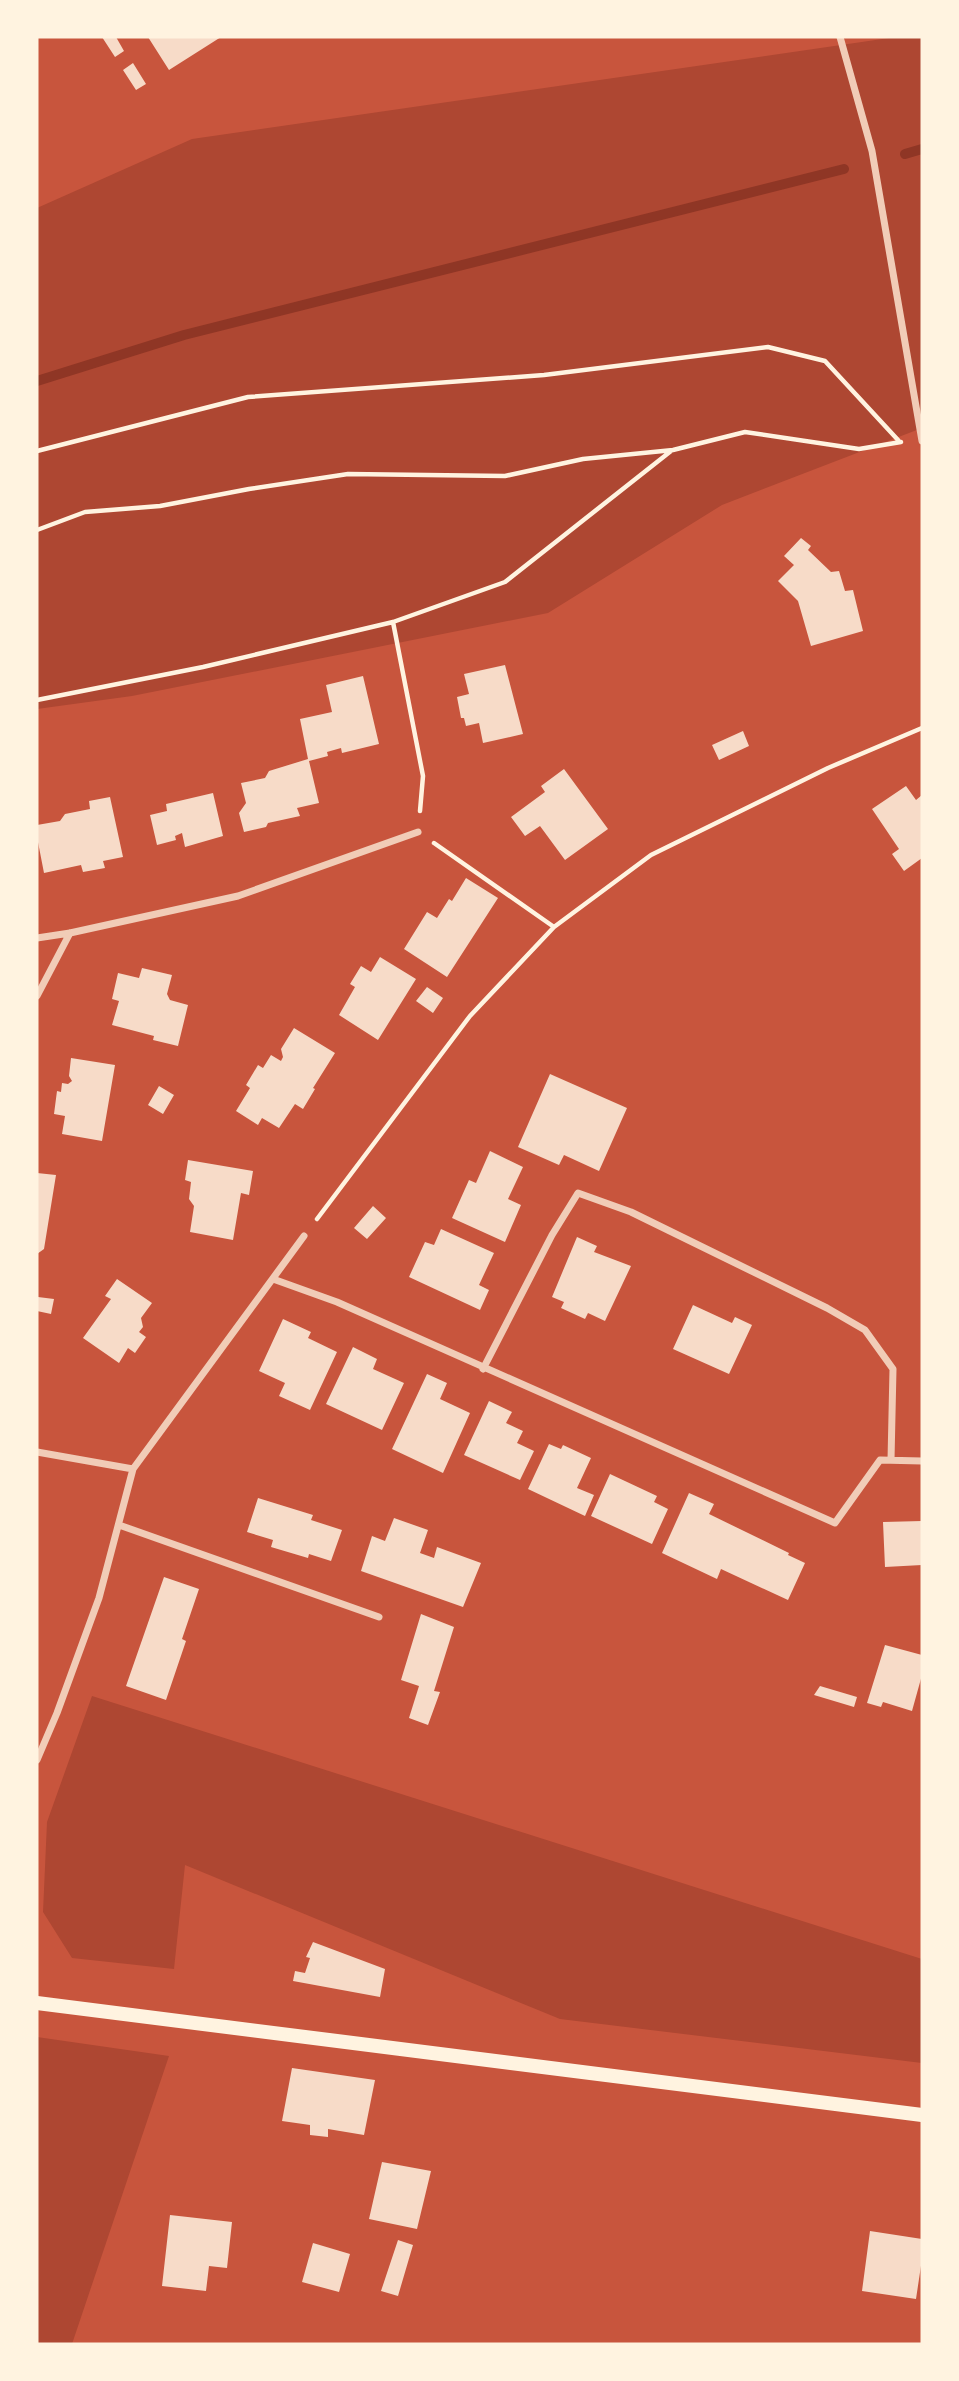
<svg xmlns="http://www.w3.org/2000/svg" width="959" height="2381" font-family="Arial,sans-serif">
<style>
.green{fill:#ae4732}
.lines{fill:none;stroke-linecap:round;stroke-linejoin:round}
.stream{stroke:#8f3625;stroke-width:10}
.building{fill:#f7dbc8}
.path{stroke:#fff3e0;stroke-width:4.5}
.minor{stroke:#f1ccb7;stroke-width:7}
.secondary{stroke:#fff3e0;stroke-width:14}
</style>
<rect width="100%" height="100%" fill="#c8553d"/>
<path class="green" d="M896,37h26v391l-200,77 -174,108 -416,83 -95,13v-501l155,-69z
M92,1696l830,263v104l-362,-44 -375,-154 -11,104 -102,-11 -29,-46 4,-90z
M37,2037l132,19 -97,288h-35z"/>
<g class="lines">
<path class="stream" d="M905,154l17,-5
M37,381l147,-46 660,-166"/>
</g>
<path class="building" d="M102,37h14l8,14 -9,6z
M148,37h73l-52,33z
M133,63l13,21 -10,6 -13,-20z
M801,538l10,8 -3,4 23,22 8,-1 6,20 8,-1 10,41 -52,15 -13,-45 -20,-20 16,-16 -10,-9z
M505,665l18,69 -40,9 -4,-20 -13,3 -2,-8h-3l-4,-21 12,-3 -5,-20z
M363,676l16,68 -37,9 -1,-5 -14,4 1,4 -19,5 10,42 -22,5 3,8 -32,7 -2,4 -22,5 -5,-19 7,-10 -5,-20 24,-5 4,-7 39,-12 -8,-40 32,-7 -6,-27z
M743,731l6,15 -30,14 -7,-15z
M564,769l44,60 -43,31 -25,-34 -15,10 -14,-19 34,-25 -4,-6z
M906,786l10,14 6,-5v63l-18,13 -12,-17 7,-5 -27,-40z
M213,793l10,43 -38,11 -3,-14 -7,3 1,4 -19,5 -7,-30 17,-4 -1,-7z
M110,797l13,60 -20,4 2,7 -22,4 -2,-7 -37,8 -7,-36v-12l23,-4 5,-7 25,-5 -1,-8z
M466,878l32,20 -51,79 -43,-28 23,-37 10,6 12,-19 3,2z
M380,957l36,22 -38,61 -39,-25 16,-28 -5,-3 11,-18 10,6z
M142,968l30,7 -5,19 3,6 18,5 -10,41 -25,-6 1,-4 -42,-11 7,-24 -7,-2 6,-26 21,5z
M427,987l16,11 -10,15 -17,-12z
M294,1028l41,25 -22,35 2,1 -12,20 -8,-5 -16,24 -17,-10 -4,7 -22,-14 14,-23 -4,-3 12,-20 5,3 8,-13 10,6 2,-4 -2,-8z
M71,1058l44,7 -13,76 -40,-7 3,-18 -11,-2 3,-23 4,1 1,-9 6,1 4,-3 -3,-5z
M550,1074l77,34 -28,63 -35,-16 -5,10 -41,-18z
M159,1086l15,9 -11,19 -15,-9z
M490,1151l33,16 -15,32 13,6 -16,37 -53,-24 17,-38 7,3z
M188,1160l65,11 -4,24 -8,-2 -8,47 -43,-8 4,-26 -5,-7 2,-17 -6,-2z
M37,1173l19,2 -12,74 -7,5z
M373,1206l13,12 -19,21 -13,-11z
M441,1229l53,24 -15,32 10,5 -9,20 -71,-33 16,-35 9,3z
M577,1237l20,9 -3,6 37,14 -26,55 -17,-8 -3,6 -24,-11 3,-6 -12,-5z
M117,1279l35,24 -11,15 2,9 -4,5 7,5 -11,16 -7,-5 -9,15 -36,-25 28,-39 -6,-3z
M38,1297l16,2 -3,15 -14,-3z
M693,1305l39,18 3,-6 17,8 -23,49 -56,-25z
M283,1319l28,13 -3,6 29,14 -27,58 -31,-14 6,-13 -26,-12z
M353,1347l24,12 -4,10 31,14 -22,47 -56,-26z
M427,1374l20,9 -7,16 30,14 -27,60 -51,-24z
M489,1401l23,11 -6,11 17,8 -6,12 17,8 -14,29 -56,-25z
M549,1444l12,5 2,-4 28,13 -14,30 17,7 -9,21 -57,-27z
M610,1474l47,22 -3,6 14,7 -16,35 -61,-28z
M689,1493l25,11 -5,10 80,39 -1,2 17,8 -17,37 -67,-31 -4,10 -55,-26z
M258,1498l55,17 -2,5 31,10 -11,31 -22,-7 -1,4 -37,-11 2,-7 -26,-8z
M394,1518l34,12 -8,23 14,5 3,-11 44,16 -18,44 -102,-36 11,-35 13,5z
M922,1521v44l-37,2 -2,-45z
M164,1577l35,12 -17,50 4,2 -20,59 -40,-14z
M421,1614l33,13 -20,64 6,1 -12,33 -19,-7 10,-32 -18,-6z
M885,1645l37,10v20l-10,36 -29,-9 -2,5 -14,-4z
M820,1686l37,11 -3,10 -40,-12z
M313,1942l72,27 -5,28 -87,-16 2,-10 10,2 5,-15 -4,-1z
M292,2068l83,12 -11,55 -36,-6v8l-18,-2v-10l-28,-4z
M382,2162l49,9 -14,58 -48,-10z
M170,2215l62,7 -5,46 -18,-2 -3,25 -44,-5z
M870,2231l52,8v20l-6,40 -54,-8z
M398,2240l15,5 -15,51 -17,-5z
M313,2243l37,11 -11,38 -37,-10z"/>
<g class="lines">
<path class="path" d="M37,451l211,-54 296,-22 224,-28 57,14 73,79
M37,530l48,-18 75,-6 89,-17 99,-15 157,2 78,-17 90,-9 72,-18 114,17 42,-7
M393,622l30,154 -3,35
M37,700l166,-33 190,-45 112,-40 166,-131
M434,843l120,84
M317,1219l153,-203 84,-89 97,-72 177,-87 94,-40"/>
<path class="minor" d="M840,37l32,114 50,290
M37,938l33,-5 168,-37 180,-64
M37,996l33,-63
M273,1279l64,23 498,221 45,-63 42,1
M483,1369l69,-134 26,-42 53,19 196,96 38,22 28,39 -2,91
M37,1452l96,17
M119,1525l260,92
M37,1760l20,-47 42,-115 34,-129 171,-233"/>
<path class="secondary" d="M37,2003l885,112"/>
</g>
<rect width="959" height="2381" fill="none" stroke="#fff3e0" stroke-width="77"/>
</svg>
